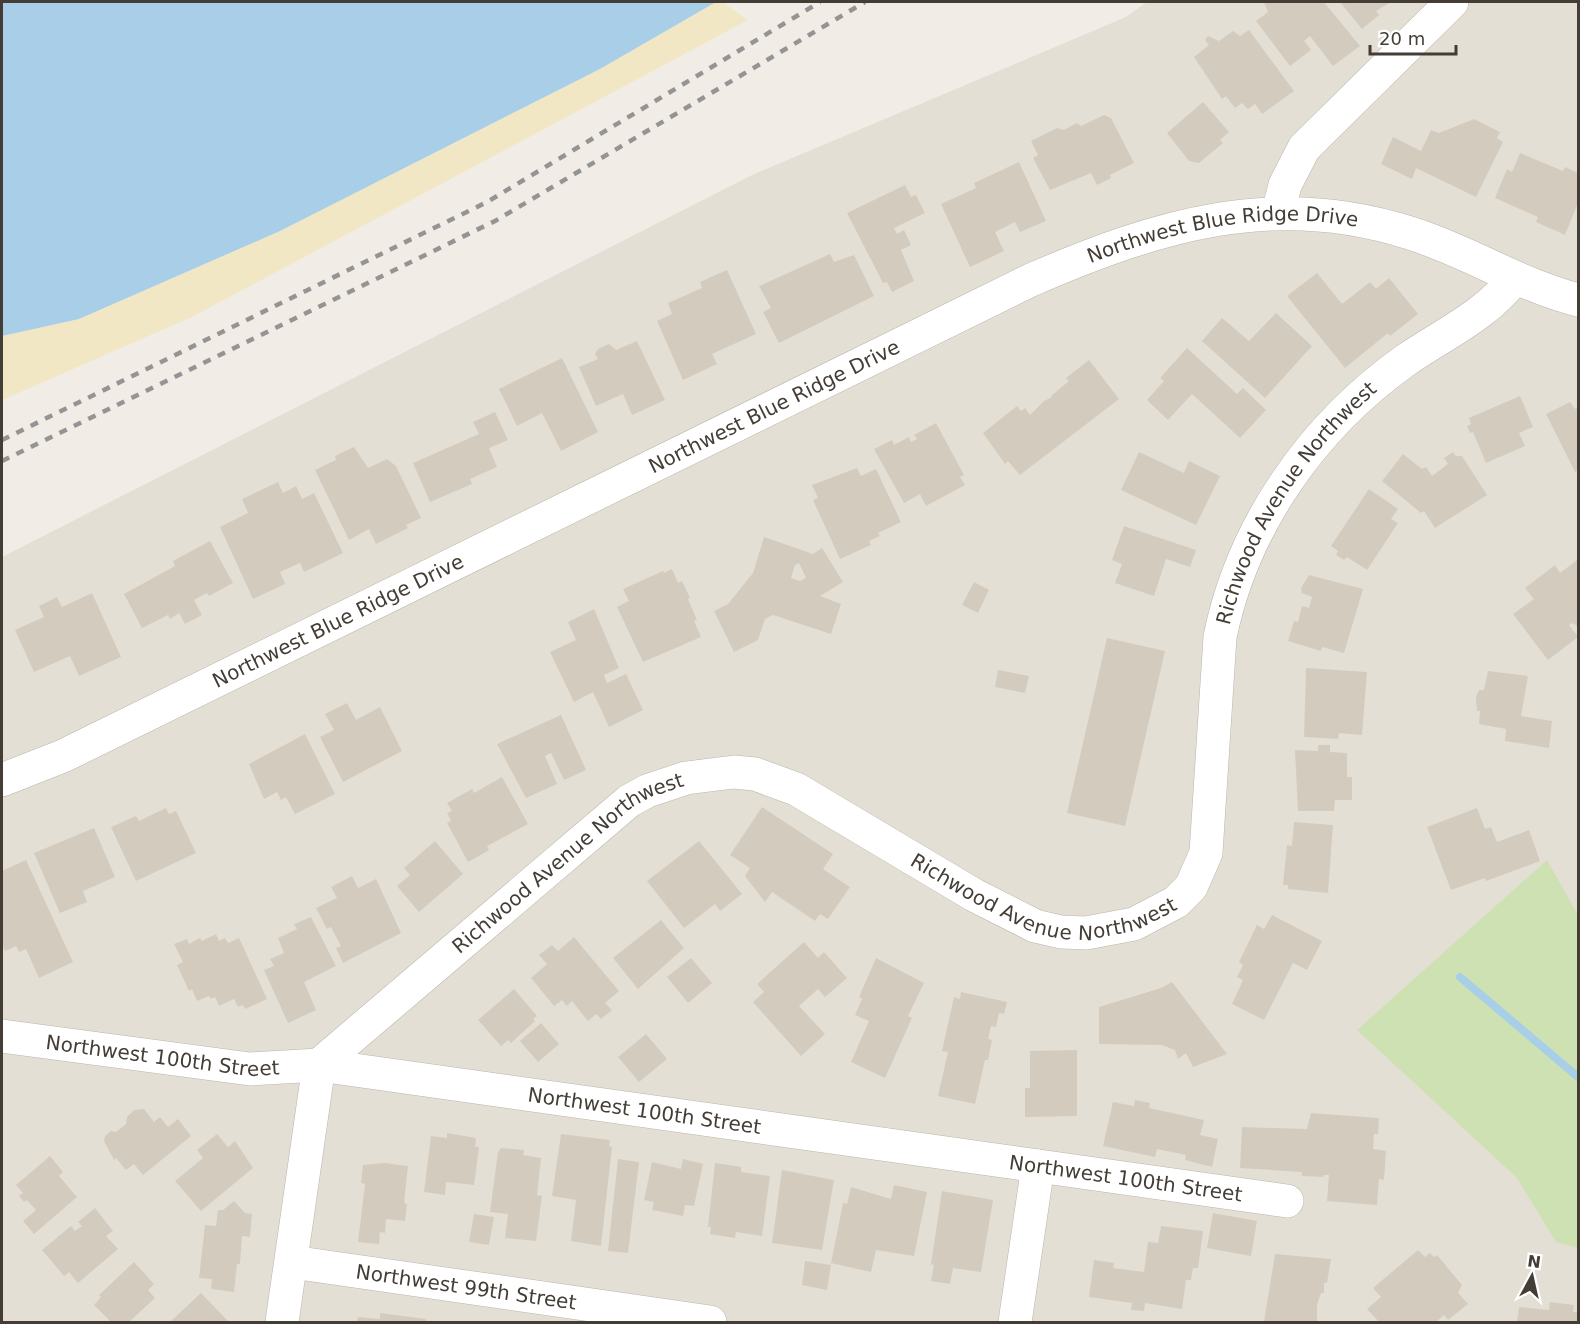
<svg xmlns="http://www.w3.org/2000/svg" width="1580" height="1324" font-family="'DejaVu Sans',sans-serif">
<style>
.residential{fill:#e4dfd4}
.green{fill:#cde1b3}
.sand{fill:#f1e7c5}
.water{fill:#a8cfe7}
.lines{fill:none;stroke-linecap:round;stroke-linejoin:round}
.stream{stroke:#a8cfe7;stroke-width:8}
.building{fill:#d4cbbf;fill-rule:evenodd}
.minor-casing{stroke:#bbb4a9;stroke-width:34}
.minor{stroke:#fff;stroke-width:33}
.rail{stroke:#949494;stroke-width:4.5;stroke-dasharray:8 8;stroke-linecap:butt}
.labels{text-anchor:middle;dominant-baseline:central;stroke-width:4.5;stroke-linejoin:round;paint-order:stroke}
.street-label{font-size:20px;fill:#433d36;stroke:#fff}
</style>
<rect width="100%" height="100%" fill="#f1ede6"/>
<path class="residential" d="M1147,2h431v1320h-1576v-765l750,-382 374,-158z"/>
<path class="green" d="M1547,860l31,55v333l-22,-6 -39,-64 -160,-148z"/>
<path class="sand" d="M716,2h6l26,18 -556,297 -190,83v-64l77,-17 201,-88 320,-162z"/>
<path class="water" d="M2,2h714l-116,67 -320,162 -201,88 -77,17z"/>
<g class="lines">
<path class="stream" d="M1460,977l118,100"/>
</g>
<path class="building" d="M1264,2h60l36,44 -27,20 -23,-30 -6,5 7,9 -21,16 -34,-45 12,-9z
M1340,2h51l-15,9 3,4 -17,14z
M1249,30l45,61 -32,23 -7,-10 -7,5 -6,-6 -7,5 -9,-12 -4,3 -28,-42 15,-12 -4,-5 3,-4 11,5 14,-10 7,5z
M1203,102l26,30 -9,8 3,3 -24,20 -10,-2 -22,-28z
M1104,115l7,3 23,45 -24,12 1,3 -14,7 -6,-12 -41,17 -17,-32 5,-3 -7,-14 26,-13 7,2 13,-7 4,3z
M1474,119l26,13 -3,6 6,4 -27,55 -60,-29 -4,11 -31,-15 12,-27 28,14 10,-21 8,3z
M1520,153l43,18 2,-4 13,6v30l-13,32 -29,-13 2,-5 -43,-19 12,-29 5,3z
M1019,162l27,59 -26,11 -5,-10 -20,10 9,19 -34,16 -29,-63 35,-16 -2,-5z
M905,185l6,12 5,-2 9,18 -31,15 3,6 7,-4 7,15 -10,5 13,31 -22,11 -5,-10 -4,1 -36,-70z
M830,254l4,8 20,-7 20,41 -95,47 -16,-31 8,-4 -12,-22z
M727,270l29,64 -44,20 5,10 -34,16 -26,-59 15,-7 -4,-11 34,-15 -2,-6z
M1317,273l25,31 28,-22 6,7 13,-11 29,36 -28,22 -2,-3 -43,35 -58,-72z
M1276,313l36,33 -47,52 -63,-57 20,-23 27,23z
M637,341l28,59 -33,15 -9,-21 -27,12 -17,-39 19,-8 -3,-5 3,-5 11,-5 7,6z
M1187,348l50,46 6,-6 23,22 -26,28 -48,-44 -24,26 -21,-20 17,-19 -4,-3z
M562,358l36,74 -37,19 -19,-38 -25,13 -18,-37z
M1089,360l30,39 -99,76 -12,-14 -3,3 -22,-31 34,-27 4,5 4,-3 5,7 14,-14 8,-4 -1,-1 18,-15 -3,-3z
M1520,396l13,31 -14,6 6,13 -39,17 -13,-31 -3,1 -3,-7 4,-2 -2,-6z
M1570,402l5,7 3,-2v63l-3,2 -29,-58z
M495,412l13,28 -19,8 8,19 -27,12 2,5 -42,18 -17,-39 66,-29 -6,-12z
M936,423l28,52 -4,2 5,8 -39,21 -6,-12 -16,9 -30,-54 18,-9 2,5 15,-8 2,5 6,-3 -3,-4z
M354,447l14,21 19,-9 9,7 25,52 -15,7 2,3 -32,16 -7,-15 -20,11 -34,-70 21,-10 -1,-4z
M1139,452l45,21 5,-12 31,15 -24,49 -75,-35z
M1453,452l3,4h6l25,39 -52,33 -11,-17 -3,2 -39,-32 21,-27 19,15 4,-2 6,9 16,-12 -4,-6z
M857,468l4,8 15,-7 25,53 -23,11 2,3 -11,5 2,4 -31,14 -27,-59 5,-2 -6,-13z
M278,482l5,11 13,-7 6,13 12,-6 29,60 -39,19 -4,-9 -20,9 5,12 -32,15 -33,-72 28,-14 -6,-14z
M1369,489l29,20 -7,10 7,4 -31,47 -20,-13 -3,3 -8,-5 2,-4 -7,-5z
M1124,526l72,24 -6,17 -24,-8 -12,37 -39,-13 7,-19 -10,-4z
M764,537l49,17 9,-6 21,34 -23,14 21,8 -10,30 -58,-19 -8,4 -7,21 -24,12 -20,-41 14,-7 25,-31zM799,563l7,15 -6,3 -9,-3 4,-13z
M210,541l23,42 -24,13 -2,-3 -13,7 8,15 -17,9 -6,-11 -9,6 -2,-4 -26,13 -18,-34 51,-28 -2,-5z
M1577,560l1,66 -7,-3 -2,2 9,12 -30,23 -35,-46 21,-15 -9,-11 30,-23 5,8z
M672,569l6,14 4,-2 8,17 -2,1 9,21 -3,1 7,16 -58,25 -26,-55 12,-6 -6,-12 40,-18 1,2z
M1309,575l54,14 -19,64 -22,-6 -1,4 -33,-10 6,-20 4,1 4,-16 7,2 3,-11 -10,-4 -1,-5z
M974,582l15,8 -11,23 -16,-8z
M92,593l29,64 -42,19 -9,-20 -36,16 -19,-42 29,-13 -5,-11 18,-9 5,10z
M594,609l25,59 -15,7 3,8 19,-9 17,36 -34,17 -16,-35 -19,10 -24,-50 26,-12 -8,-18z
M1107,638l58,13 -40,175 -58,-13z
M1306,668l61,4 -5,63 -23,-2 -1,6 -34,-2z
M998,670l31,6 -4,17 -30,-6z
M1488,671l40,5 -7,40 31,5 -3,27 -44,-7 1,-12 -27,-5 1,-13h-3l-1,-14 3,-7h5z
M347,703l9,17 24,-13 22,44 -59,31 -23,-45 14,-7 -9,-16z
M561,715l25,55 -22,10 -13,-27 -6,3 12,28 -31,14 -29,-54z
M305,734l30,60 -40,20 -9,-17 -5,3 -4,-8 -13,7 -15,-35z
M1318,745h12v7l17,1v24h5v23h-17l-1,11h-36l-3,-61 23,1z
M502,777l26,47 -41,22 2,4 -21,12 -21,-39 4,-2 -4,-8 5,-2 -5,-8 25,-14 2,4z
M762,807l71,47 -10,15 27,18 -22,32 -8,-5 -5,7 -43,-29 -7,10 -20,-26 5,-8 -20,-13z
M166,808l3,6 7,-3 20,42 -60,28 -25,-54 25,-11 3,5z
M1477,808l8,21 6,-2 6,15 32,-12 11,31 -54,20 -1,-3 -34,12 -24,-63z
M1294,822l39,3 -5,68 -40,-4v-4h-5l4,-40 5,1z
M94,828l21,49 -32,14 4,11 -27,11 -26,-60z
M435,841l28,33 -44,38 -22,-26 13,-11 -6,-7z
M699,841l43,53 -22,17 -5,-7 -31,24 -37,-47z
M26,860l47,102 -34,16 -13,-29 -7,3 -3,-6 -11,5 -3,-7v-73z
M352,876l6,12 18,-9 25,54 -58,30 -7,-15 5,-2 -10,-19 -4,2 -11,-21 21,-10 -6,-11z
M1272,915l50,26 -15,29 -14,-7 -29,57 -32,-16 11,-24 -6,-3 6,-12 -4,-3 18,-37 7,4z
M311,917l25,49 -32,16 12,28 -28,13 -24,-53 10,-4 -4,-7 14,-6 -6,-15 19,-9 -3,-5z
M661,920l23,28 -46,41 -25,-31z
M216,934l3,7 6,-3 3,5 11,-5 28,61 -22,10 -2,-4 -5,2 -4,-8 -15,7 -4,-9 -4,2 -2,-3 -12,5 -5,-12 -3,2 -12,-26 6,-3 -9,-18 13,-5 2,5 11,-6 2,3z
M574,937l45,54 -14,12 7,7 -11,9 -5,-5 -8,7 -16,-20 -5,5 -5,-6 -8,6 -23,-28 16,-14 -8,-9 13,-10 6,6z
M804,942l14,16 6,-6 23,26 -22,19 -7,-8 -19,17 26,28 -24,22 -48,-54 11,-10 -7,-8z
M691,958l21,25 -24,20 -21,-26z
M876,958l48,25 -16,33 4,2 -27,60 -34,-16 18,-41 -14,-6 7,-16 -3,-2z
M1172,982l55,72 -34,13 -7,-14 -8,6 -3,-9 -13,-5 -63,-1v-37l62,-19z
M514,989l23,27 -4,3 2,2 -24,22 -3,-3 -7,6 -23,-26z
M961,992l46,10 -3,12 -5,-1 -3,14 -5,-1 -3,13 4,1 -4,20h-3l-10,44 -37,-8 10,-44 -6,-1 12,-54 6,2z
M541,1023l18,21 -21,18 -18,-21z
M646,1034l21,25 -28,23 -21,-25z
M1077,1050v66l-52,1v-29h5v-37z
M1135,1100l15,3 -1,5 55,12 -4,15 18,4 -6,28 -27,-7 1,-5 -29,-6 -2,8 -52,-11 10,-44 21,4z
M144,1109l10,13 6,-5 8,10 10,-8 13,17 -48,39 -9,-11 -8,6 -10,-12 -2,2 -10,-19 1,-5 6,-5 5,1 10,-8 1,-7 7,-7z
M1311,1113l68,5 -1,16h-4l-1,15 13,2 -2,29 -5,-1 -2,26 -50,-4 2,-26h-5l-1,2 -21,-1v-4l-62,-4 2,-41 65,2z
M447,1133l29,5 -1,9h4l-5,38 -28,-3 -1,13 -21,-3 7,-56 16,2z
M217,1134l11,13 7,-6 18,27 -52,43 -26,-30 28,-23 -6,-8z
M561,1134l49,6 -1,6 3,1 -11,99 -30,-5 5,-41 -24,-4z
M501,1148l23,2 -1,5 18,3 -4,37 5,1 -6,45 -31,-3 3,-24 -18,-2 8,-60z
M50,1156l13,16 -4,4 18,21 -43,37 -11,-13 13,-11 -9,-10 -3,2 -5,-6 4,-3 -7,-8z
M618,1159l21,3 -11,91 -20,-2z
M683,1159l20,5 -9,42 -9,-1 -2,11 -31,-6 2,-8 -10,-2 8,-38 29,7z
M384,1163l24,3 -4,37 3,1 -2,17 -19,-2 -1,14 -5,-1 -1,12 -21,-2 7,-58 -4,-1 2,-18z
M715,1163l26,4v5l29,4 -8,60 -26,-4 -1,6 -25,-4 1,-7h-3z
M782,1170l52,10 -12,70 -50,-7z
M894,1185l33,7 -13,64 -38,-6 -5,22 -40,-9 12,-60 4,1 4,-17 40,12z
M942,1191l51,9 -12,72 -28,-4 -3,16 -19,-3 3,-16 -3,-1z
M234,1201l11,12 7,1 -2,23 -8,-1 -2,28h-3l-3,28 -23,-3 1,-10 -13,-1 6,-53 11,1 2,-16h5z
M95,1208l18,23 -7,5 12,13 -40,34 -9,-11 -5,4 -22,-26 29,-24 4,5 7,-5 -4,-4z
M1213,1213l44,8 -6,35 -44,-8z
M474,1214l20,3 -5,28 -20,-3z
M1161,1226l42,5 -5,37h-5l-2,12h-5l-4,29 -37,-6 -1,8 -13,-1 1,-7 -43,-6 5,-37 20,3 -1,5 31,4 4,-30 10,1z
M1418,1250l7,7 5,-4 4,4 3,-2 25,30 -4,8 10,11 -20,16 -4,-5 -7,6 2,1h-60l-12,-13 14,-12 -8,-9z
M1275,1254l56,5 -4,24h-3v10h-3l-4,12v17h-53z
M805,1261l26,4 -4,25 -25,-5z
M134,1262l20,22 -6,6 7,8 -26,24h-18l-17,-17 7,-8 -2,-2z
M201,1293l28,29h-59z
M1550,1302l24,3 -1,7h5v10h-61l2,-15 30,3z
M380,1313l46,6v3h-69l1,-5 22,2z"/>
<g class="lines">
<g class="minor-casing">
<g id="minor">
<path d="M1278,213l7,-28 19,-37 148,-146"/>
<path id="s1" d="M2,780l61,-24 968,-476c125,-54 242,-91 379,-47 58,18 109,52 168,67"/>
<path id="s2" d="M2,1036l248,33 69,-4 968,136"/>
<path id="s3" d="M319,1065l310,-264 18,-10 39,-13 48,-6 21,2 41,15 178,106 61,31 26,6 25,1 48,-9 42,-22 15,-15 15,-34 14,-216c23,-112 93,-211 186,-277 38,-26 79,-44 108,-81"/>
<path id="s4" d="M292,1262l418,60"/>
<path d="M282,1322l37,-257"/>
<path d="M1015,1322l23,-156"/>
</g>
</g>
<use href="#minor" class="minor"/>
<path class="rail" d="M2,440l485,-238 333,-200
M2,461l493,-240 370,-219"/>
</g>
<g class="labels">
<g class="street-label">
<text stroke="none"><textPath href="#s1" startOffset="1344">Northwest Blue Ridge Drive</textPath></text>
<text stroke="none"><textPath href="#s1" startOffset="858">Northwest Blue Ridge Drive</textPath></text>
<text stroke="none"><textPath href="#s3" startOffset="1437">Richwood Avenue Northwest</textPath></text>
<text stroke="none"><textPath href="#s1" startOffset="372">Northwest Blue Ridge Drive</textPath></text>
<text stroke="none"><textPath href="#s3" startOffset="322">Richwood Avenue Northwest</textPath></text>
<text stroke="none"><textPath href="#s3" startOffset="861">Richwood Avenue Northwest</textPath></text>
<text stroke="none"><textPath href="#s2" startOffset="162">Northwest 100th Street</textPath></text>
<text stroke="none"><textPath href="#s2" startOffset="648">Northwest 100th Street</textPath></text>
<text stroke="none"><textPath href="#s2" startOffset="1134">Northwest 100th Street</textPath></text>
<text stroke="none"><textPath href="#s4" startOffset="176">Northwest 99th Street</textPath></text>
</g>
</g>
<rect width="1580" height="1324" fill="none" stroke="#433d36" stroke-width="6"/>
<g transform="translate(1532 1276) rotate(8)" stroke="#ffffff" stroke-width="4.5" paint-order="stroke">
<path d="M0-4.5L10 22L0 15L-10 22Z" fill="#433d36"/>
<text y="-9" font-size="16" font-weight="bold" text-anchor="middle" fill="#433d36">N</text>
</g>
<path d="M1370 45v9h86v-9" fill="none" stroke="#433d36" stroke-width="3"/>
<text x="1379" y="45" font-size="18" fill="#433d36" stroke="#ffffff" stroke-width="4.5" paint-order="stroke">20 m</text>
</svg>
